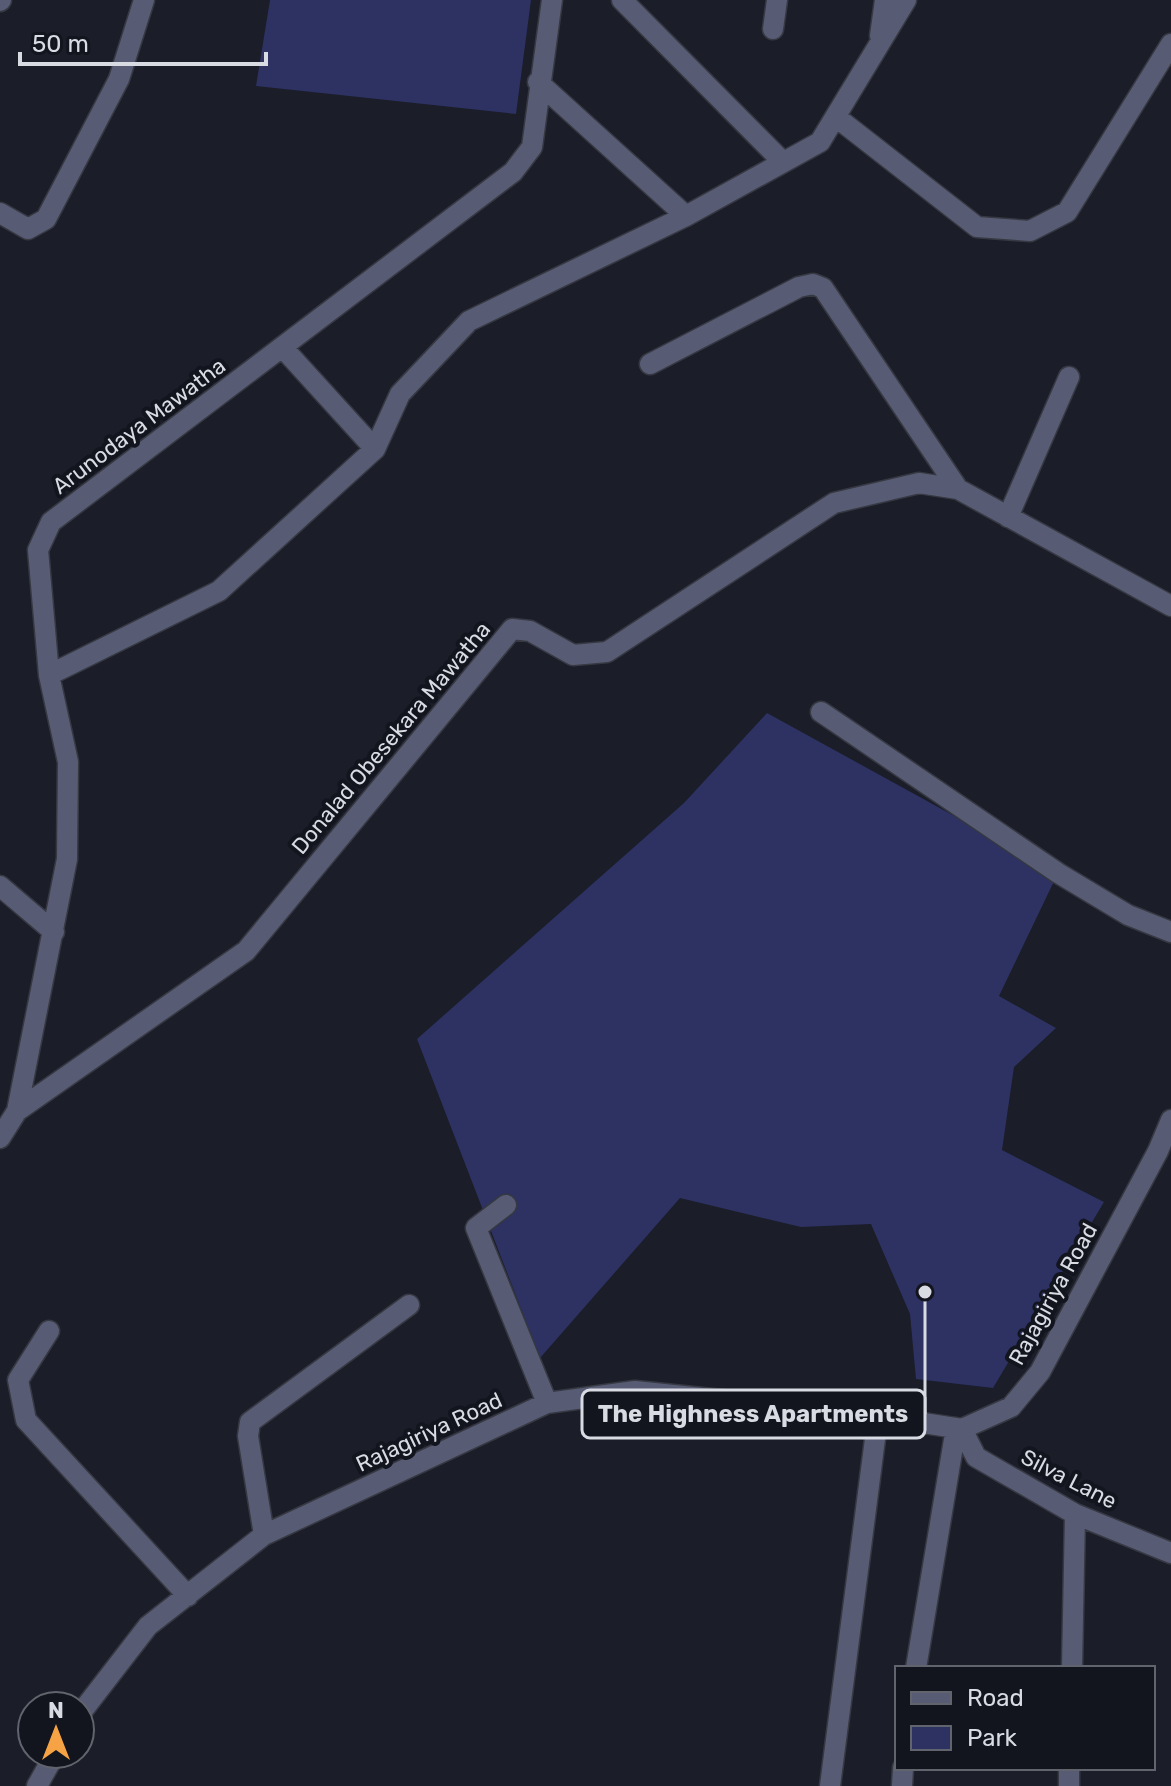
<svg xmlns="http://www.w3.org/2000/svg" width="1171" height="1786" font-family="Rubik,sans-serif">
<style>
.green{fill:#2d3262}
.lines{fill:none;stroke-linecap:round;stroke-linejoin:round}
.minor-casing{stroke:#363842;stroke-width:23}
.minor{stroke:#575c74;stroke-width:20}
.labels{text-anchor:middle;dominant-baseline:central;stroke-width:8;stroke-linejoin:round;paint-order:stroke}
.street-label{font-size:22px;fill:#d9dbe3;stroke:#12141e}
.leader{fill:none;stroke:#d9dbe3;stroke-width:3}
.callout-dot{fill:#d9dbe3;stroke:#12141e;stroke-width:3}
.callout{fill:#12141e;stroke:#d9dbe3;stroke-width:3}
.callout-label{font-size:24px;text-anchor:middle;font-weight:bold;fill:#d9dbe3}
</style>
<rect width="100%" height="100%" fill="#1b1d28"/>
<path class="green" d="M270,0h261l-15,114 -260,-28z
M767,713l291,160 -59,123 57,32 -42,39 -12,83 102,52 -111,186 -77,-9 -6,-65 -39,-90 -70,3 -121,-29 -140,160 -123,-319 267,-236z"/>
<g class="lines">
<g class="minor-casing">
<path id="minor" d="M622,0l160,161
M0,1l1,-1
M773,29l4,-29
M880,36l5,-36
M538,82l148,134
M836,117l141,110 53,4 37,-19 104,-168
M0,213l28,16 18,-10 73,-140 25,-79
M283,348l92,101
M650,364l149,-77 14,-3 10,4 135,201
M1008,517l61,-140
M49,675l170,-84 156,-142 25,-55 69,-73 217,-105 134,-74 86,-142
M821,712l237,161 70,42 43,17
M0,886l54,46
M17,1111l50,-252 1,-97 -19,-87 -11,-125 13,-28 462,-350 19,-25 20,-147
M0,1138l17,-27 229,-160 266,-322 18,2 43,24 34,-3 227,-149 85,-20 39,6 213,117
M506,1205l-30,23 71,175
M49,1331l-31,49 8,40 162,176
M962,1429l14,28 99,57 96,39
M264,1535l-16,-99 2,-14 159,-117
M916,1668l40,-240
M1072,1668l3,-154
M80,1714l68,-88 116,-91 283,-132 88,-12 243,25 84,13 49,-22 29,-35 118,-221 13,-31
M37,1786l18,-32
M830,1786l48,-370
M902,1786l1,-18
M1069,1786v-18"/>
</g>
<use href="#minor" class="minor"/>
</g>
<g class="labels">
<g class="street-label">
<text transform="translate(139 426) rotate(-37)">Arunodaya Mawatha</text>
<text transform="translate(391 738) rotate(-50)">Donalad Obesekara Mawatha</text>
<text transform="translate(1053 1294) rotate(-61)">Rajagiriya Road</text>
<text transform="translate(429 1432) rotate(-25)">Rajagiriya Road</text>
<text transform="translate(1069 1479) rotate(27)">Silva Lane</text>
</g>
</g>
<path class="leader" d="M925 1292L925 1414"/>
<circle class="callout-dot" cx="925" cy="1292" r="8"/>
<rect class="callout" x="582" y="1390" width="343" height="48" rx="8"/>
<g class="callout-label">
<text x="753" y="1422">The Highness Apartments</text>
</g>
<rect x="895" y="1666" width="260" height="104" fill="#12141e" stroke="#62646d" stroke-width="2"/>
<rect x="911" y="1692" width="40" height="12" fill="#575c74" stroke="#62646d" stroke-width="2"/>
<text x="967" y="1706" font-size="24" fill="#d9dbe3">Road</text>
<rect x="911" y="1726" width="40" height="24" fill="#2d3262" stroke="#62646d" stroke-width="2"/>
<text x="967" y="1746" font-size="24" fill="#d9dbe3">Park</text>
<g transform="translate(56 1730)"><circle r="38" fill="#12141e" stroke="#62646d" stroke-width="2"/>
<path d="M0-6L14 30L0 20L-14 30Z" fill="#f5a345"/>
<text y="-12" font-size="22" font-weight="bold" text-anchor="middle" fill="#d9dbe3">N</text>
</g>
<path d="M20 52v12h246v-12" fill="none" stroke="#d9dbe3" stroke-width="4"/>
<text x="32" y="52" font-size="24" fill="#d9dbe3" stroke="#12141e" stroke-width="6" paint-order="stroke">50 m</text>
</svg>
